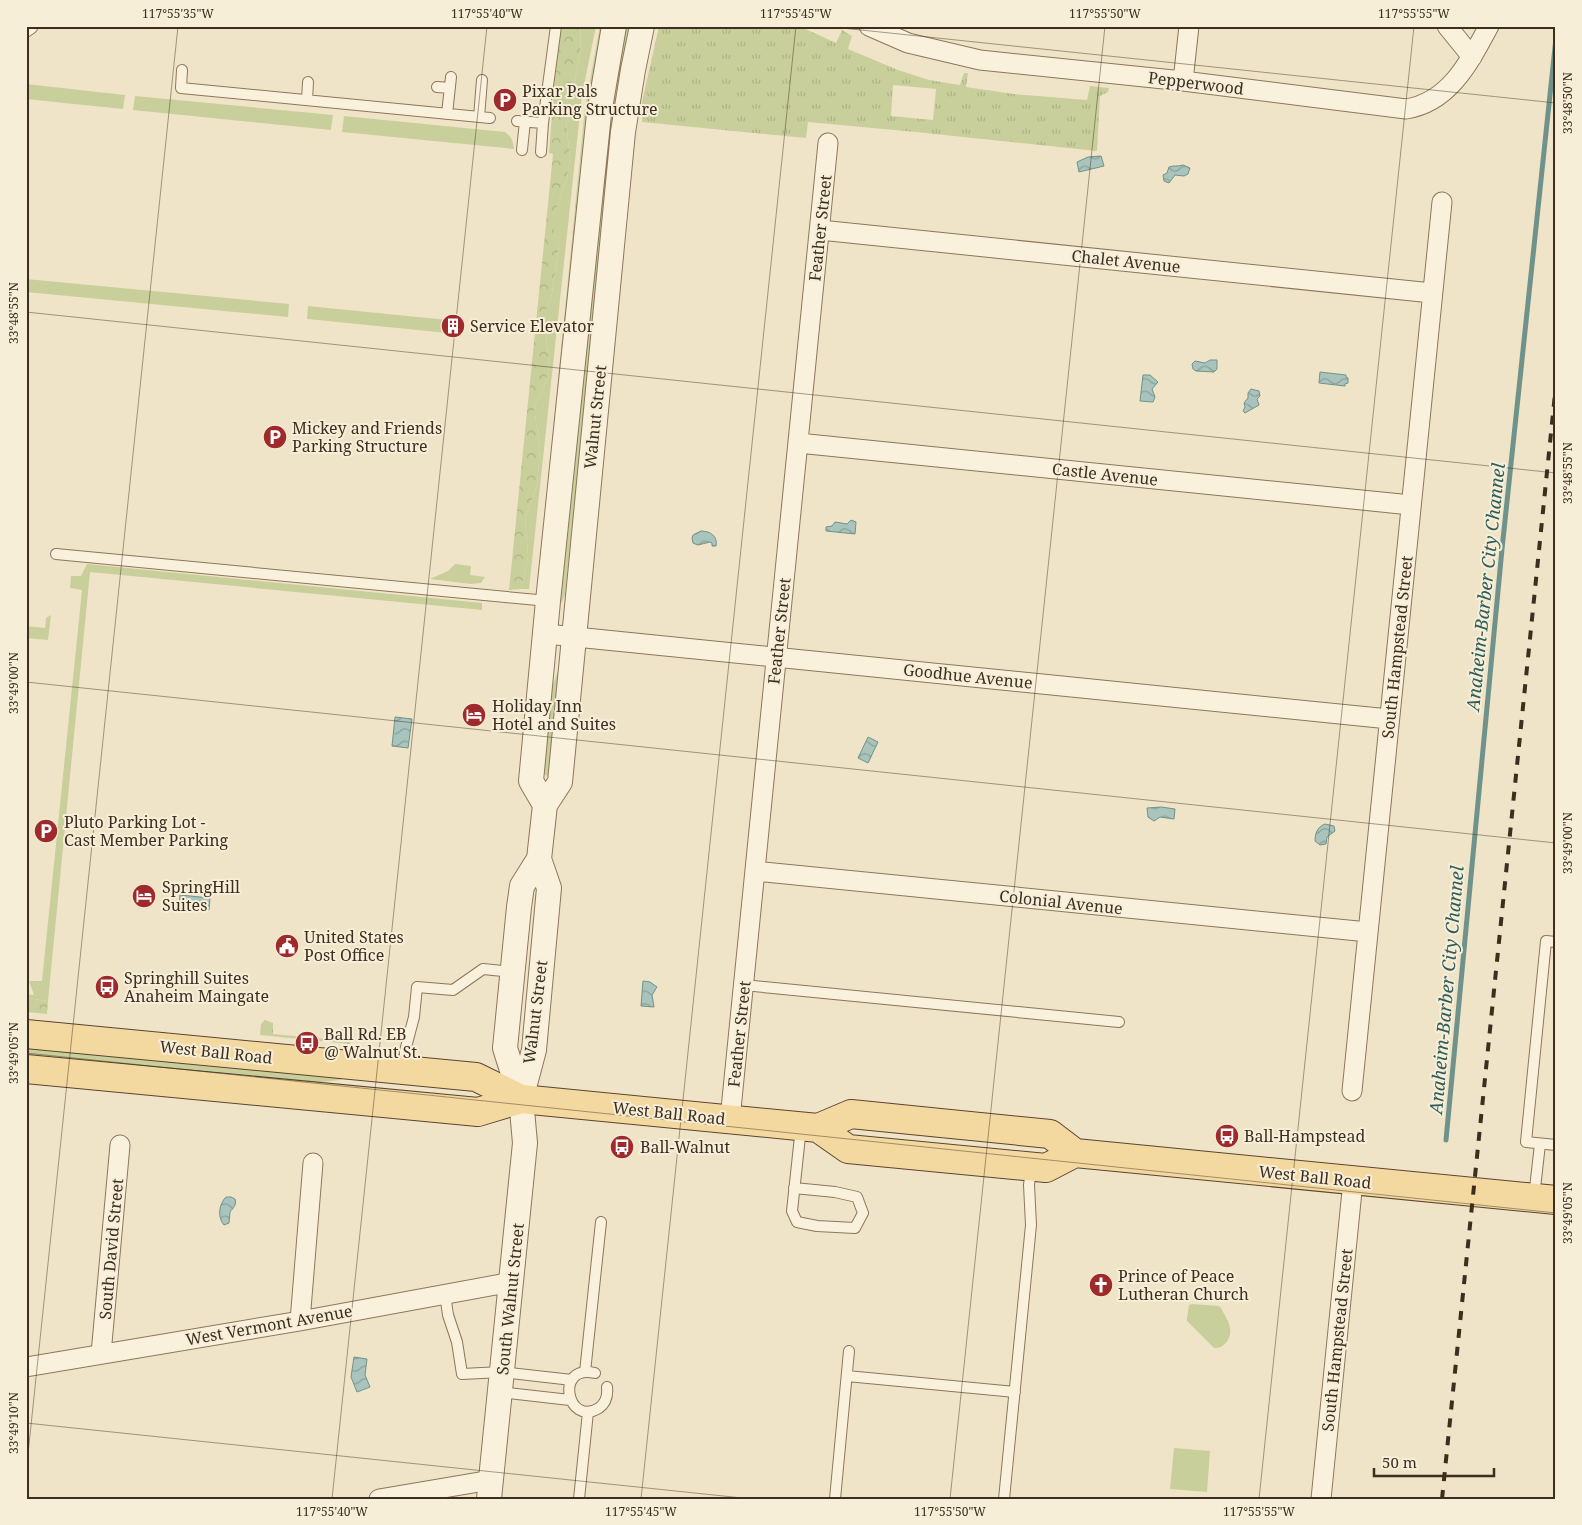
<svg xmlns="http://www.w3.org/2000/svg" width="1582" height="1525" font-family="'Noto Serif',serif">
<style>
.grass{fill:url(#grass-tufts);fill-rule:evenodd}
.forest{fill:url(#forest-crowns)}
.green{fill:#c9cf9b}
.water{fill:url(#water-waves);stroke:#6f938a}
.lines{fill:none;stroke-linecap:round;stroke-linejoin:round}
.stream{stroke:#6f938a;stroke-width:5}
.service-casing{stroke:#8d765c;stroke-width:12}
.minor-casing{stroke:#8d765c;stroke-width:21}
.tertiary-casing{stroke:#8d765c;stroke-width:26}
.primary-casing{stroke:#5b4430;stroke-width:30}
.service{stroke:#faf1dc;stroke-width:10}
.minor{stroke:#faf1dc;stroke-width:19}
.tertiary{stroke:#faf1dc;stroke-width:24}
.primary{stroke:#f3d9a0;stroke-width:28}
.rail{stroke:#3d2e20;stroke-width:4;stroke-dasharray:9 9;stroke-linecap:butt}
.ticks{fill:none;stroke:#3d2e20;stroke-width:1;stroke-opacity:0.45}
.labels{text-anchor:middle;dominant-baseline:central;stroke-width:4;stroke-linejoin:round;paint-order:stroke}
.street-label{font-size:16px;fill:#3d2e20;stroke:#f7eed8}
.poi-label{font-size:16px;fill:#3d2e20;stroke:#f7eed8;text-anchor:start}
.water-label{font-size:18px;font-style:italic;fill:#2f5d5a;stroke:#f7eed8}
.neatline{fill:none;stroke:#3d2e20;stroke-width:2}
.ticks-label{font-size:12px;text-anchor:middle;fill:#3d2e20}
</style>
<defs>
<pattern id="grass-tufts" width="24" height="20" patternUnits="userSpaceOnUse" patternTransform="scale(1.25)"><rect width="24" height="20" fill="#c9cf9b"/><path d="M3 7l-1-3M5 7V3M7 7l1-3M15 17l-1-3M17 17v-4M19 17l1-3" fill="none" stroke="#aeb285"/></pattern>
<pattern id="forest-crowns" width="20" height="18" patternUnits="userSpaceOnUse" patternTransform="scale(1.25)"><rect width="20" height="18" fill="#c9cf9b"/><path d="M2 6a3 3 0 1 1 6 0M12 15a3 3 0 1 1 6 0" fill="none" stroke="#aeb285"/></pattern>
<pattern id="water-waves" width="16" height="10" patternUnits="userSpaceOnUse" patternTransform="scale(1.25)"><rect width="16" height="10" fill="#a9c4bc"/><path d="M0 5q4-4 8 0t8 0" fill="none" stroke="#8ba098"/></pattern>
</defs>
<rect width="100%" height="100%" fill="#f0e4c8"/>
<path class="grass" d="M600,26h6l-64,563 -5,3 48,-485z
M659,26h140l37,17 6,-13 10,6 -4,13 50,21 31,10 31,5 4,-12h4l-2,14 48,7 73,6 3,-14 19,2 -1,4 -8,4 -3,55 -181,-19 -108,-10 -2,16 -164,-16v-20zM893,85l43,4 -3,31 -42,-4z
M265,1020l8,3v11l65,6 2,-10 5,-2h4l2,6 -1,10 -90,-9 1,-11z"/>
<path class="forest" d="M562,26h19l-1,28 -5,26 -4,12v19l-5,11 4,36 -3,20 -13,37v16l5,14 -7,49 -6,17 -1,11 4,44 -3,16 -12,25 6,43 -1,11 -2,25 -12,32 3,38 -7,33 -12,1 44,-436 -4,-1 9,-116z
M26,998l22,3 -1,13 -21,-2z"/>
<path class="green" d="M581,26h15l-14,69 -53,494h-8l7,-33 -3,-38 12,-32 2,-25 1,-11 -6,-43 12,-25 3,-16 -4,-44 1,-11 6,-17 7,-49 -5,-14v-16l13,-37 3,-20 -4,-36 5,-11v-19l4,-12 5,-26z
M621,26h10l-15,77 -15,129 -8,99 -28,263 -3,8h-3l46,-483z
M26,84l99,11 -2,14 -97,-10z
M135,96l198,19 -2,15 -198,-20z
M344,116l161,16c7,5 8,9 9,17l-172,-17z
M26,279l263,25 -1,13 -262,-25z
M308,306l140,14 -1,13 -140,-14z
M87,564l395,39v7l-392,-38 -42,429 -22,-3v-4l8,1 -5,-14h13l40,-391 -12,-2 1,-12h10z
M455,564l16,2 -1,9 15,2 -4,6 -10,1 -41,-5 18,-8z
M51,615l-3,25 -22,-2v-12l19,2 1,-10z
M560,665l-8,110 -4,1 -3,-1 -2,-5 7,-77z
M26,1047l316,30 -1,3 -31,3 -284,-27z
M1192,1304l27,2 2,2c3,6 8,13 9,20 2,10 -6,21 -16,20l-27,-27v-3l2,-13z
M1174,1448l36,3 -3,41 -37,-3z"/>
<path class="water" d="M1101,156l3,10 -25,6 -2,-10 11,-5z
M1183,165l7,3 -2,6 -4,2 -9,-1 -6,8 -5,-2 -1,-6 4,-2 2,-6c5,-2 8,0 14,-2z
M1210,360h7v9l-3,3 -18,-1 -3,-2 -1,-5 3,-3 10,2z
M1320,372l26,3v2l2,1v5l-3,1v2l-26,-3z
M1143,375h7l8,7 -6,7 3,8 -2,5 -13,-1z
M1251,389l8,2 1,5 -3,3 2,6 -14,8 -2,-2 2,-4 -1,-4 4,-5v-5z
M851,520l5,2 -1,12 -29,-3v-4l6,-1 3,-4 12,2z
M701,531c9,0 17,5 15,15h-4v-3l-2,-1 -12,3 -5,-2 -1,-5 1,-3z
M395,717l17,2 -4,29 -16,-2z
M868,737l10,5 -10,21 -10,-5z
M1161,807l14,2 -1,10 -14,-2 -6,4 -6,-4 -1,-9z
M1325,824l9,2 1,5 -8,6 -1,7 -6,1 -5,-4c0,-7 2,-14 10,-17z
M180,895l30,3 -1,12 -30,-3z
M643,981l7,1 7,5 -5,8 2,12 -13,-1z
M226,1197h5l4,2c2,6 -2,9 -5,13l-1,11 -5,2c-7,-8 -5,-21 2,-28z
M354,1357l13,2 -2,16 5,12 -13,5 -6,-15z"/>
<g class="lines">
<path class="stream" d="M1446,1140l56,-591 54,-511"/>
<g class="service-casing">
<path id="service" d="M26,32l6,-4
M182,70l-1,18 309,30
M437,87l13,1
M307,100l1,-18
M447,114l4,-37
M479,117l3,-37
M517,121l26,2
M522,150l3,-29
M541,152l2,-29 13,-97
M56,554l492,47
M1556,942l-10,-1 -20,201 30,3
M743,985l376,37
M404,1069l1,-18 9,-34 3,-30 36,3 30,-21 30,3
M794,1188l41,4 22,5 6,16 -8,15 -38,-2 -20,-4 -5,-11 9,-84
M1534,1197l6,-53
M445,1294l3,21 9,27 5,32 40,-2 70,8
M585,1372l16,-150
M595,1373c-41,-10 -28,55 4,35 7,-5 9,-12 8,-21
M847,1376l168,16
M500,1392l70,8
M579,1499l9,-87
M835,1499l14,-148
M1004,1499l27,-274 -2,-40 2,-16"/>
</g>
<g class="minor-casing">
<path id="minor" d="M869,26l39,17 72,17 203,21 223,28c44,-7 64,-48 83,-83
M1447,26l25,31
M1183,81l6,-55
M820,230l612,63
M798,443l613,62
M546,634l843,85
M755,871l613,61
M1352,1091l90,-889
M730,1119l98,-976
M300,1321l13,-158
M101,1354l19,-209
M26,1367l274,-46 212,-39
M379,1499l112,-19
M1321,1499l32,-318"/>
</g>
<g class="tertiary-casing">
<path id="tertiary" d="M545,805l-14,-24 17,-180 51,-487 15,-88
M521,1099l13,-49 15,-162 -10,-29
M489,1499l36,-356 -4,-44 -16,-51 14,-141 3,-21 17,-27 6,-54 15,-23 63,-650 10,-62 9,-44"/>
</g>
<g class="primary-casing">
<path id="primary" d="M26,1034l450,43 45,22 297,29 33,-14 199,20 25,19 481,47
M26,1069l452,43 43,-13
M818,1128l30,21 198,19 29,-15"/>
</g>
<use href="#service" class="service"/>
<use href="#minor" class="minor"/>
<use href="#tertiary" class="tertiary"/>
<use href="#primary" class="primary"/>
<path class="rail" d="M1442,1499l114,-1115"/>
</g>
<path class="ticks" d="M823,26l733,77M26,312l1530,161M26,682l1530,161M26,1053l1530,160M26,1423l726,76M26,1473l152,-1447M332,1499l155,-1473M641,1499l155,-1473M950,1499l155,-1473M1259,1499l155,-1473"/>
<defs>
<g id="parking-disc" transform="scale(1.25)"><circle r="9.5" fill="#9e2a2b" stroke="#f7eed8"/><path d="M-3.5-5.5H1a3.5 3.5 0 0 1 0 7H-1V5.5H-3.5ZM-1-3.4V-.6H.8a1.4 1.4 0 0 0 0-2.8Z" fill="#fff"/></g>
<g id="building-disc" transform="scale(1.25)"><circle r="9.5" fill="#9e2a2b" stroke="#f7eed8"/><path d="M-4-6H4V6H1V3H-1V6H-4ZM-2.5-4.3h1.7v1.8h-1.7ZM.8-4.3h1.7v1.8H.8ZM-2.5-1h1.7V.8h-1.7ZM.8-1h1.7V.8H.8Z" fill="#fff"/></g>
<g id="hotel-disc" transform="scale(1.25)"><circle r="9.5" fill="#9e2a2b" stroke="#f7eed8"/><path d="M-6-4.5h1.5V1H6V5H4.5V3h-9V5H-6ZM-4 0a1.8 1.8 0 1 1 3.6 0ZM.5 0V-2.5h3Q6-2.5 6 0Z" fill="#fff"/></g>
<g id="civic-disc" transform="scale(1.25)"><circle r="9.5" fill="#9e2a2b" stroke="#f7eed8"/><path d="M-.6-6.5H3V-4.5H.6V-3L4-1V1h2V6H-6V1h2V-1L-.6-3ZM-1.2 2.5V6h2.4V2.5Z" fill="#fff"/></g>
<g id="bus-disc" transform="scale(1.25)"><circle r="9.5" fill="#9e2a2b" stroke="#f7eed8"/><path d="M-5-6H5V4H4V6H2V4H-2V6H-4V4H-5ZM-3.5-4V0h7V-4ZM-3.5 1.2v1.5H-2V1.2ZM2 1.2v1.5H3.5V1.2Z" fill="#fff"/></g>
<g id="church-disc" transform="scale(1.25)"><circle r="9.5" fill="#9e2a2b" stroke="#f7eed8"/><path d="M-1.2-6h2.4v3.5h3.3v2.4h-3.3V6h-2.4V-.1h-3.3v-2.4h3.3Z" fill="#fff"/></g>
</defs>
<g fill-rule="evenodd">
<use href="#parking-disc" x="505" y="100"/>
<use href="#building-disc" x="453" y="326"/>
<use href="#parking-disc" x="275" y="437"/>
<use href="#hotel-disc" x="474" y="715"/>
<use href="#parking-disc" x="46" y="831"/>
<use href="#hotel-disc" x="144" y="896"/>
<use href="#civic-disc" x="287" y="946"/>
<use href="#bus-disc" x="107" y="987"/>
<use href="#bus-disc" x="307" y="1043"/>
<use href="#bus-disc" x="1227" y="1136"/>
<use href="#bus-disc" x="622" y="1147"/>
<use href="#church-disc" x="1101" y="1285"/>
</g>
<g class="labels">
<g class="street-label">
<text transform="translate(1196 83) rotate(7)">Pepperwood</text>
<text transform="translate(820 228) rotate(-84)">Feather Street</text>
<text transform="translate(1126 261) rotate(6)">Chalet Avenue</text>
<text transform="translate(595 417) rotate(-84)">Walnut Street</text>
<text transform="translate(1105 474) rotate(6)">Castle Avenue</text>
<text transform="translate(779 631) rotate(-84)">Feather Street</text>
<text transform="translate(1397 647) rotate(-84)">South Hampstead Street</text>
<text transform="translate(968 676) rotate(6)">Goodhue Avenue</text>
<text transform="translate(1061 902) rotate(6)">Colonial Avenue</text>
<text transform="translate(535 1012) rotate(-83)">Walnut Street</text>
<text transform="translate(739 1034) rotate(-84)">Feather Street</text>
<text transform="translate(216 1052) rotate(6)">West Ball Road</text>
<text transform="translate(669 1113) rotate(6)">West Ball Road</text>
<text transform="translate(1315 1177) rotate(6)">West Ball Road</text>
<text transform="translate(111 1249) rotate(-85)">South David Street</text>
<text transform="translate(510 1299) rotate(-84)">South Walnut Street</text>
<text transform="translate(269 1325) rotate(-10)">West Vermont Avenue</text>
<text transform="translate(1337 1340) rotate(-84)">South Hampstead Street</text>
</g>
<g class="poi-label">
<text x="522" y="91">Pixar Pals<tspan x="522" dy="18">Parking Structure</tspan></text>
<text x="470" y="326">Service Elevator</text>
<text x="292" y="428">Mickey and Friends<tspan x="292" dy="18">Parking Structure</tspan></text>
<text x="492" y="706">Holiday Inn<tspan x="492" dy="18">Hotel and Suites</tspan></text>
<text x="64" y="822">Pluto Parking Lot -<tspan x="64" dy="18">Cast Member Parking</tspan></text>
<text x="162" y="887">SpringHill<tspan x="162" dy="18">Suites</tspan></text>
<text x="304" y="937">United States<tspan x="304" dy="18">Post Office</tspan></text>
<text x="124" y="978">Springhill Suites<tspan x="124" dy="18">Anaheim Maingate</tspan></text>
<text x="324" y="1034">Ball Rd. EB<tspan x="324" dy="18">@ Walnut St.</tspan></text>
<text x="1244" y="1136">Ball-Hampstead</text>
<text x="640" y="1147">Ball-Walnut</text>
<text x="1118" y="1276">Prince of Peace<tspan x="1118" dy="18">Lutheran Church</tspan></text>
</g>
<g class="water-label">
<text transform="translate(1485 587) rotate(-84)">Anaheim-Barber City Channel</text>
<text transform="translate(1446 990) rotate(-85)">Anaheim-Barber City Channel</text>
</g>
</g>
<rect width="1582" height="1525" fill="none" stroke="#f7eed8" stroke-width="55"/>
<path d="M1374 1468v8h120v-8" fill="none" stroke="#3d2e20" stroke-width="2.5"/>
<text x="1382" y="1468" font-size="15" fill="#3d2e20" stroke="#f7eed8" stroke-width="4" paint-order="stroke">50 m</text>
<rect x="28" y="28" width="1526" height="1470" class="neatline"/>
<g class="ticks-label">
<text x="178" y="18">117°55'35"W</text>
<text x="487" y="18">117°55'40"W</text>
<text x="796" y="18">117°55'45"W</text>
<text x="1105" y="18">117°55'50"W</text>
<text x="1414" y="18">117°55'55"W</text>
<text transform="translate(1568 103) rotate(-90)" y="4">33°48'50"N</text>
<text transform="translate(14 313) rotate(-90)" y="4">33°48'55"N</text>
<text transform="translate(1568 473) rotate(-90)" y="4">33°48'55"N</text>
<text transform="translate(14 683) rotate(-90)" y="4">33°49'00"N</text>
<text transform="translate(1568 843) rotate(-90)" y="4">33°49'00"N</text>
<text transform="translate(14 1053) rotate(-90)" y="4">33°49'05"N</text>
<text transform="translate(1568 1213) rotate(-90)" y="4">33°49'05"N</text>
<text transform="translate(14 1423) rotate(-90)" y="4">33°49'10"N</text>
<text x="332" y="1516">117°55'40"W</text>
<text x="641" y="1516">117°55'45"W</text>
<text x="950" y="1516">117°55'50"W</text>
<text x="1259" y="1516">117°55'55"W</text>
</g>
</svg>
